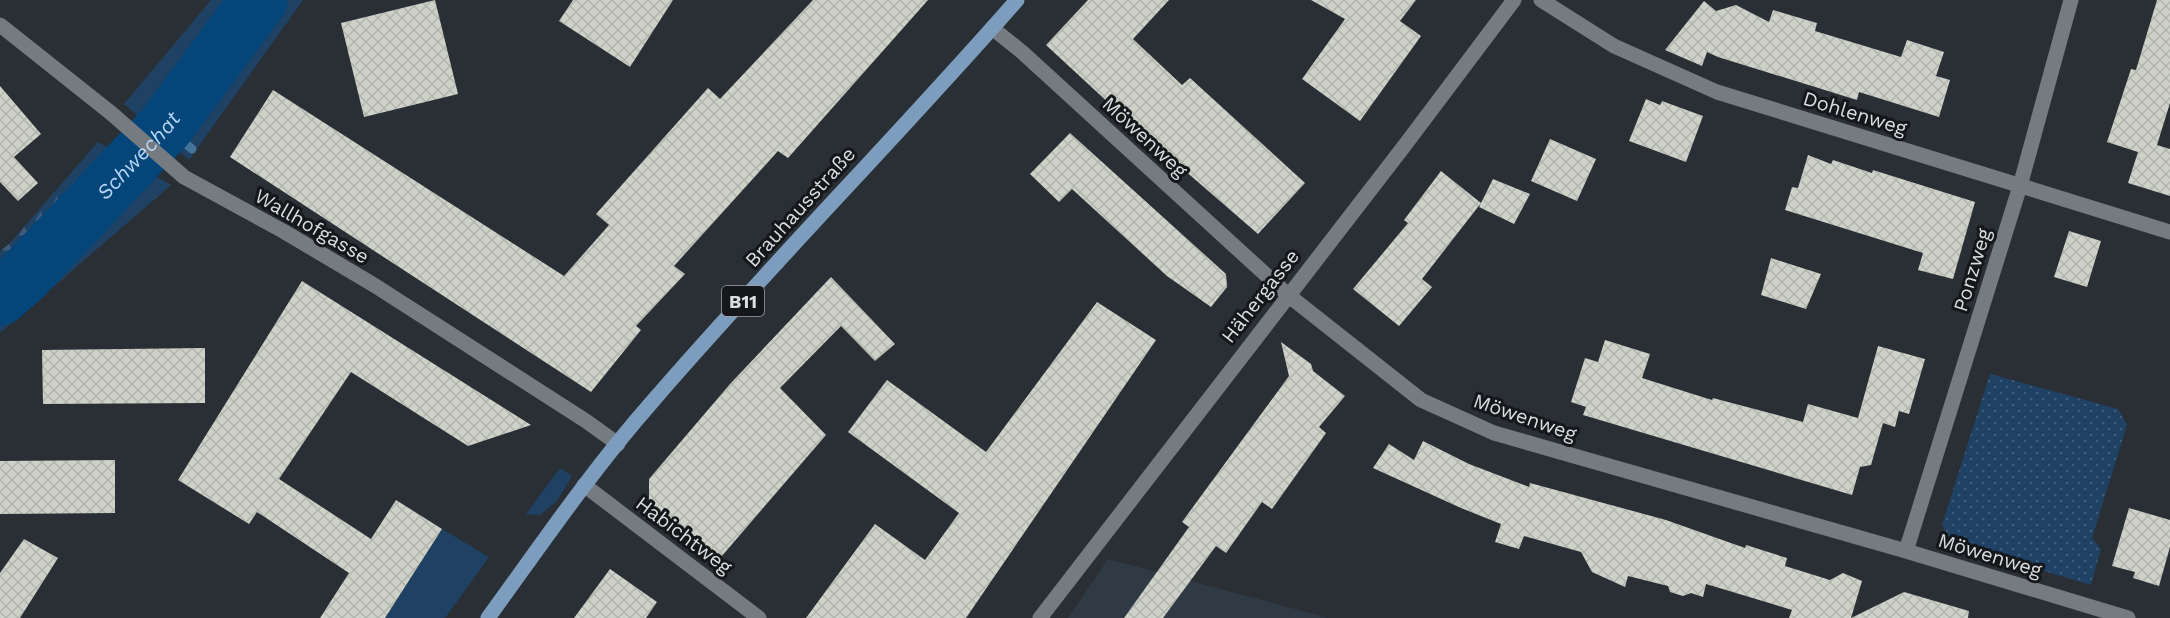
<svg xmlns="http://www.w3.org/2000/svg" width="2170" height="618" font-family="'Work Sans',sans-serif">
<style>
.built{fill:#303a44}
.grass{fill:#1e4164}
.forest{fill:url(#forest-firs)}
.park{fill:url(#park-dots)}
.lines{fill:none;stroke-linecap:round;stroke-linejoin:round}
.stream{stroke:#447399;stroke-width:9}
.river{stroke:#04457a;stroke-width:57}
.building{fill:url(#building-cross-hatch)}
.minor{stroke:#757b81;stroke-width:15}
.major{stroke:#7d9dbe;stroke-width:15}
.labels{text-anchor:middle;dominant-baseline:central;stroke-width:6;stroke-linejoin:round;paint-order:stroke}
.shield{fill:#15171a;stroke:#9fa2a5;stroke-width:1.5}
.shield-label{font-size:18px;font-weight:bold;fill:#dadde1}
.street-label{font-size:20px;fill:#dadde1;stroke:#15171a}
.water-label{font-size:21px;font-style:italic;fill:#b6d4f4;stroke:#15171a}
</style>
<defs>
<pattern id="forest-firs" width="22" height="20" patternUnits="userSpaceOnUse" patternTransform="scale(1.5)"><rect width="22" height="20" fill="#1e4164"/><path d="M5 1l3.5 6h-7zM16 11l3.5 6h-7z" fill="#3e5c7a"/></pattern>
<pattern id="park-dots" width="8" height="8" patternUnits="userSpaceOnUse" patternTransform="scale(1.5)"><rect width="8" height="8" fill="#1e4164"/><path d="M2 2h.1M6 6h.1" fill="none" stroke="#3e5c7a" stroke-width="1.8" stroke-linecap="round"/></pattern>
<pattern id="building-cross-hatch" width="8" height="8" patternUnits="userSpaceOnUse" patternTransform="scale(1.5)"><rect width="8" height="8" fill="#ced1c8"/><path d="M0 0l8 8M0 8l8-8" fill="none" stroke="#b2b4ae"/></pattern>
</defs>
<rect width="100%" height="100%" fill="#2a2f35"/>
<path class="built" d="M1108,559l221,59h-261z"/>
<path class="grass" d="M211,0h92l-114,160 -65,-56z
M560,468l12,8 -15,25 -17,14 -14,-1z
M442,529l47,28 -44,61h-60z"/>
<path class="forest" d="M98,142l73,43 -171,148v-82l9,-7z"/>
<path class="park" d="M1990,374l128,35 9,16 -35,113 9,11 -10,36 -138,-41 -11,-19z"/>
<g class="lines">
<path class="stream" d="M165,127l27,22"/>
<path class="river" id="s1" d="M0,297l23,-20 142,-150 94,-127"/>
</g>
<path class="building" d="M435,0l23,94 -94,23 -23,-94z
M573,0h100l-43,67 -71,-46z
M813,0h115l-140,158 -10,-7 -104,115 11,8 -49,52 5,4 -50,62 -361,-235 43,-67 291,186 45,-51 -13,-11 112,-126 12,11z
M1088,0h81l-36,39 49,46 8,-7 115,105 -47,51 -119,-103 -93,-86z
M1311,0h105l-16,21 21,15 -61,85 -58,-42 43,-60z
M2157,0h13v103l-13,42 13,4v47l-42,-13 10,-31 -31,-10 24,-73 5,1z
M1704,1l12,10 20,-6 33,17 4,-12 44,13 -2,8 86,26 6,-17 37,12 -8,24 14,4 -11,37 -80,-25 -2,8 -139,-43 -11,-5 -5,14 -37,-16z
M0,86l41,48 -27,23 24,26 -20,18 -18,-19z
M1646,99l14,6 2,-4 41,15 -17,46 -57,-21z
M1070,133l156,141 1,13 -16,20 -44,-31 -95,-87 -13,13 -29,-28z
M1550,139l46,20 -19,42 -46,-20z
M1808,155l23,9 2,-4 39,13 1,-3 102,32 -22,77 -35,-9 5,-17 -138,-43 7,-23 6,1z
M1441,171l40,32 -59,76 10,8 -33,39 -46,-37 55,-66 -4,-3z
M1493,179l37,15 -16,30 -35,-17z
M2069,231l32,10 -14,46 -33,-10z
M1771,258l50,16 -15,35 -45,-14z
M831,277l64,67 -20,17 -34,-35 -61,62 46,47 -105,122 -72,-51v-27l81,-95z
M302,281l229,144 -63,21 -117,-74 -72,107 92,60 25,-39 46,29 -57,89h-65l29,-45 -92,-61 -8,12 -71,-44z
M1097,302l59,38 -190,278h-160l69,-94 50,36 34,-47 -111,-81 39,-52 99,72z
M1605,340l45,14 -8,24 70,22 1,-2 90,24 5,-18 50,14 20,-72 47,13 -16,55 -10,-3 -4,16 -12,-4 -12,42 -11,2 -8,28 -269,-80 3,-8 -15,-5 14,-44 13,4z
M1281,342l30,22 2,7 32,25 -26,31 7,6 -54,76 -10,-7 -36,51 -10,-7 -53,72h-39l65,-91 -7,-5 107,-146z
M205,348v55l-162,1 -1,-54z
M1423,441l46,23 60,23 1,-4 136,37 79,28 1,-3 41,13 -2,8 45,14 13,-7 19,8 -11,37 53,-26 65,19 -1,7h-179l3,-8 -86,-26 -3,13 -12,-4 -8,3 -13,-4 -2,-6 -40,-10 -3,11 -33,-15 -11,-20 -57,-16 -5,13 -24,-7 6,-18 -40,-16 -88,-40 16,-24 25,16z
M115,460v53l-115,1v-53z
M2129,508l41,12v27l-11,39 -26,-8 2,-6 -23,-6z
M24,539l34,19 -38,60h-20v-45z
M610,569l47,33 -11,16h-72z"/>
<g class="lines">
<path class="minor" d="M1541,0l73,46 103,46 453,140
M0,25l111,88 73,64 99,54 91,54 212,136 32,23
M992,28l30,24 266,243 133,105 73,33 412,118 222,67
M584,485l175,133
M1906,551l114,-365 51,-186
M1040,618l365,-473 109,-145"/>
<path class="major" d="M488,618c53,-73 104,-148 164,-216 118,-137 246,-266 365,-402"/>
</g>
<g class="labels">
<rect class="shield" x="722" y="286" width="42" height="30" rx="4.5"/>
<g class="shield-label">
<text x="743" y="301">B11</text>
</g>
<g class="street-label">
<text transform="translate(1855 113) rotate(17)">Dohlenweg</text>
<text transform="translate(1145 137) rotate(43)">Möwenweg</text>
<text transform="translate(800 207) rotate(-48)">Brauhausstraße</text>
<text transform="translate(312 226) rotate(30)">Wallhofgasse</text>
<text transform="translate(1972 270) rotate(-73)">Ponzweg</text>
<text transform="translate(1260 296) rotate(-52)">Hähergasse</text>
<text transform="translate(1525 417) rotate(19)">Möwenweg</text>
<text transform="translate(684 535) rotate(37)">Habichtweg</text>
<text transform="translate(1990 555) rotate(17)">Möwenweg</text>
</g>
<g class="water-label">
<text stroke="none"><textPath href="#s1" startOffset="198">Schwechat</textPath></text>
</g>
</g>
</svg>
